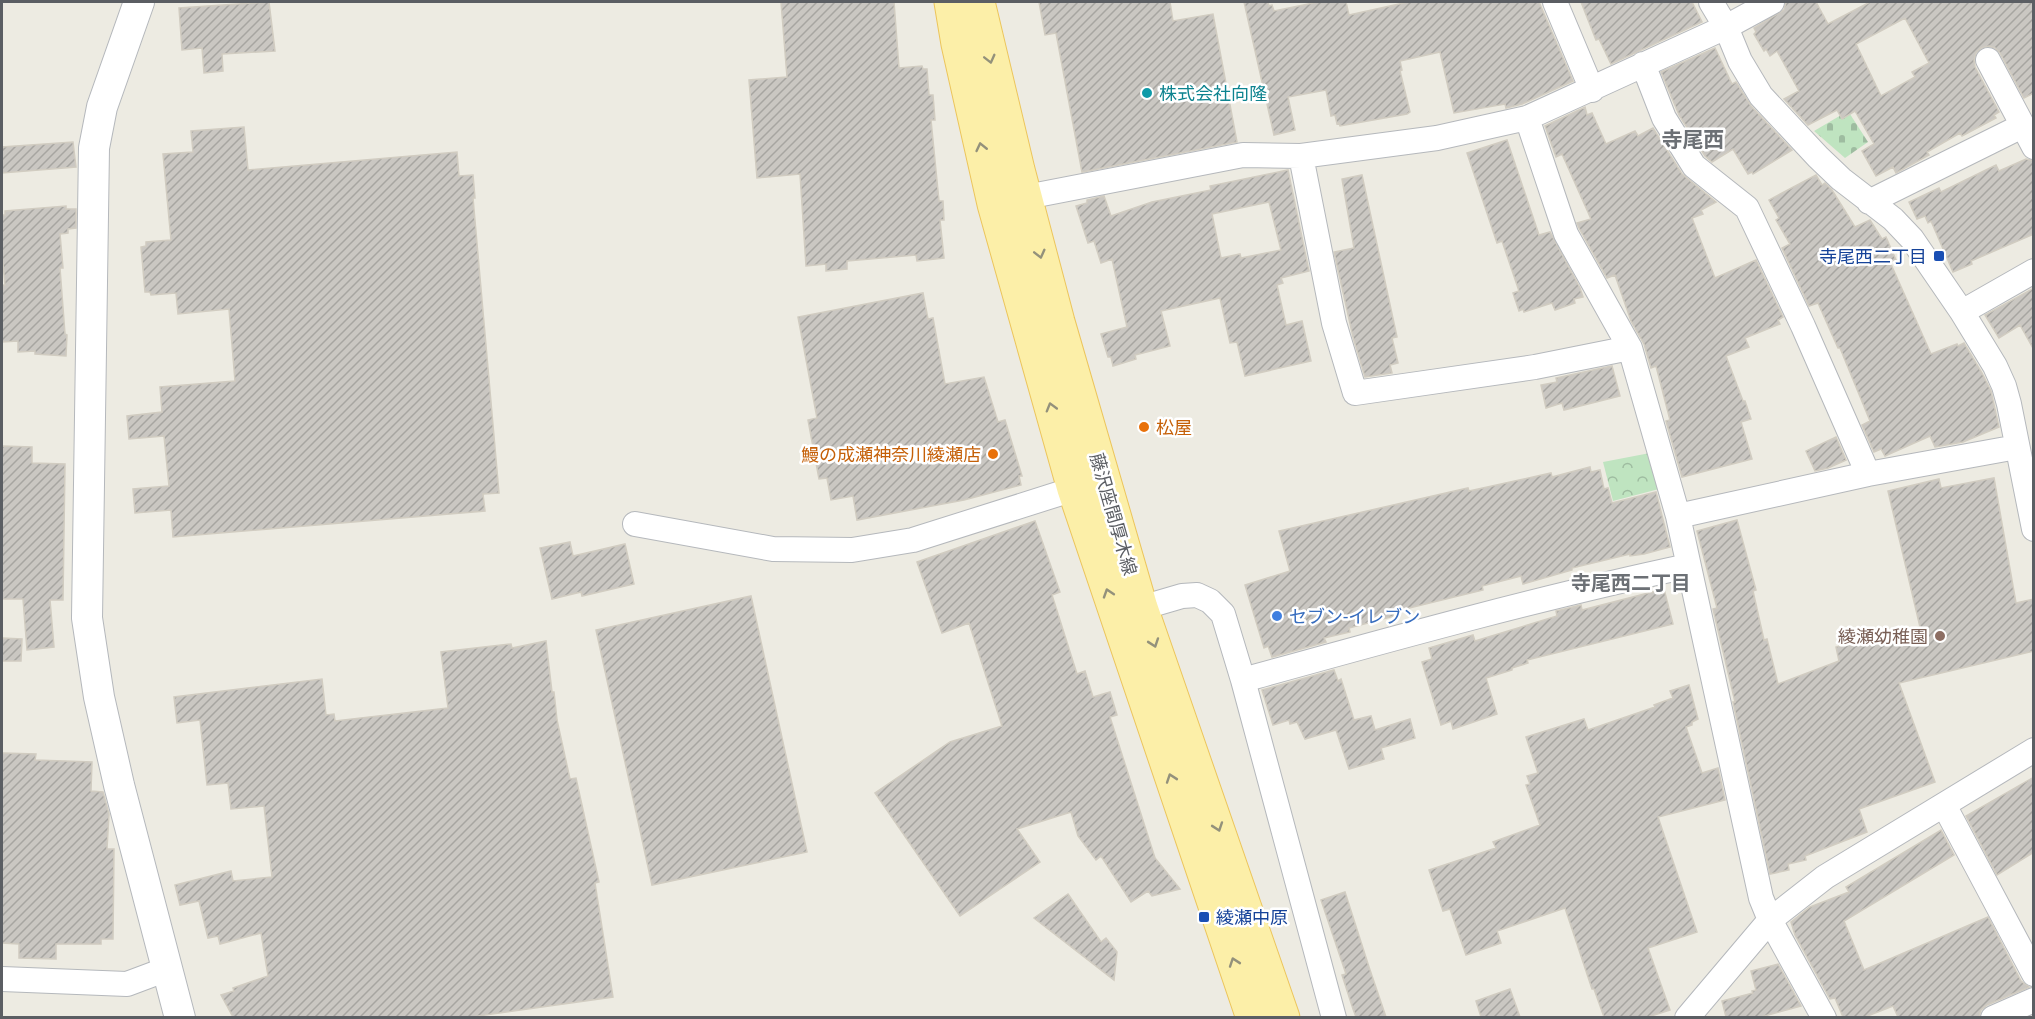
<svg xmlns="http://www.w3.org/2000/svg" width="2035" height="1019" font-family="Ubuntu,'Noto Sans JP',sans-serif">
<style>
.cemetery{fill:url(#cemetery-stones)}
.park{fill:url(#park-crowns)}
.building{fill:url(#building-hatch);stroke:#d1ccc1;stroke-width:1.5;fill-rule:evenodd}
.lines{fill:none;stroke-linecap:round;stroke-linejoin:round}
.minor-casing{stroke:#b5b8bc;stroke-width:26}
.tertiary-casing{stroke:#b5b8bc;stroke-width:32}
.primary-casing{stroke:#ecc55c;stroke-width:35}
.minor{stroke:#fff;stroke-width:24}
.tertiary{stroke:#fff;stroke-width:30}
.primary{stroke:#fcefa8;stroke-width:33}
.oneway{stroke:#93917b}
.culture-dot{fill:#0f9aa8;stroke:#fff;stroke-width:2}
.transit-dot{fill:#1a4fb4;stroke:#fff;stroke-width:2}
.food-dot{fill:#e8710a;stroke:#fff;stroke-width:2}
.shop-dot{fill:#3f7fe0;stroke:#fff;stroke-width:2}
.education-dot{fill:#8d6e63;stroke:#fff;stroke-width:2}
.labels{text-anchor:middle;dominant-baseline:central;stroke-width:5;stroke-linejoin:round;paint-order:stroke}
.culture-label{font-size:18px;fill:#0d838f;stroke:#fff;text-anchor:start}
.transit-label{font-size:18px;fill:#164399;stroke:#fff;text-anchor:end}
.food-label{font-size:18px;fill:#c56008;stroke:#fff;text-anchor:start}
.street-label{font-size:18px;fill:#5b5e63;stroke:#fff}
.shop-label{font-size:18px;fill:#366cbe;stroke:#fff;text-anchor:start}
.education-label{font-size:18px;fill:#785e54;stroke:#fff;text-anchor:end}
.neighbourhood-label{font-size:20px;font-weight:bold;fill:#6c7075;stroke:#fff}
.quarter-label{font-size:21px;font-weight:bold;fill:#6c7075;stroke:#fff}
</style>
<defs>
<pattern id="cemetery-stones" width="16" height="16" patternUnits="userSpaceOnUse" patternTransform="scale(1.5)"><rect width="16" height="16" fill="#bfe4c0"/><path d="M2 7V4a2 2 0 0 1 4 0v3zM10 15v-3a2 2 0 0 1 4 0v3z" fill="#9ebca0"/></pattern>
<pattern id="park-crowns" width="20" height="18" patternUnits="userSpaceOnUse" patternTransform="scale(1.5)"><rect width="20" height="18" fill="#bfe4c0"/><path d="M2 6a3 3 0 1 1 6 0M12 15a3 3 0 1 1 6 0" fill="none" stroke="#9ebca0"/></pattern>
<pattern id="building-hatch" width="6" height="6" patternUnits="userSpaceOnUse" patternTransform="scale(1.5)"><rect width="6" height="6" fill="#cac7c2"/><path d="M-1 1l2-2M0 6l6-6M5 7l2-2" fill="none" stroke="#a7a5a1"/></pattern>
</defs>
<rect width="100%" height="100%" fill="#edebe2"/>
<path class="cemetery" d="M1848,111l20,31 -23,16 -31,-27z"/>
<path class="park" d="M1650,453l9,36 -46,12 -10,-39z"/>
<path class="building" d="M269,2l6,49 -53,3 1,17 -19,2 -2,-25 -20,2 -3,-42z
M781,2h113l5,66 23,-2 1,3h4l2,26h4l2,25h-4l8,81h4l1,19h-4l4,38 -27,3 -1,-6 -69,6v8l-21,2v-7l-20,2 -6,-92 -43,4 -8,-98 38,-3z
M1039,2h131l3,19 40,-7 24,128 -155,30 -26,-139 -11,2z
M1244,2h24l1,4 3,-1 2,6 44,-9h28l3,13 59,-13h131l34,79 -51,23 -16,4 -1,-4 -51,9 -14,-61 -40,9 2,9 -2,1 10,41 -3,2 -67,12 -1,-3 -2,1 -2,-9 -4,1 -5,-26 -38,7 7,33 -21,5z
M1581,2h111l10,20 -91,42 -12,-25 -3,1z
M1786,2h30l12,22 42,-22h164v91l-10,5 -24,-45 -5,-5 -6,-2 -8,2 -5,5 -2,7 1,7 24,45 -5,3 2,3 -34,18 -2,-3 -33,19 2,3 -33,18 -3,-6 -17,9 -14,-25 12,-7 -19,-33 -13,8 -5,-9 -29,15 -24,-26 15,-8 -22,-40 -7,5 -4,-7 -2,2 -10,-17 2,-2 -2,-4 30,-18zM1905,18l24,45 -17,9 3,5 -34,19 -25,-52z
M1715,48l17,36 4,-2 15,24 41,44 -39,24 -1,-2 -4,2 -15,-25 -21,13 -7,-6 -26,-41 -18,-43z
M1585,107l2,8 5,-2 14,31 29,-13 3,5 15,-8 29,46 34,28 -15,8 2,4 -11,4 23,60 41,-18 27,57 -5,3 2,4 -35,14 4,9 -23,9 17,45h2l6,18 -10,3 11,37 -70,18 -16,-56 4,-1 -14,-54 -5,2 -7,-24 -13,-23 -16,-46 -8,3 -28,-50 -2,-5 14,-4 -29,-65 -6,3 -11,-31z
M244,127l4,43 209,-18 2,24 14,-1 2,23h-2l26,295 -16,1 2,17 -312,26 -2,-27 -36,3 -2,-24 36,-3 -5,-50 -35,3 -2,-23 35,-4 -2,-25 75,-6 -6,-72 -51,5 -2,-21 -25,2 -1,-3h-5l-4,-45 5,-1v-4l25,-2 -8,-86 30,-2 -2,-21z
M1507,140l32,95 11,-3 30,56 3,9 -9,2 1,4 -20,7 -3,-7 -28,9 -1,-3 -4,2 -6,-18 6,-2 -17,-50 -5,2 -30,-90z
M73,142l3,25 -74,6v-26z
M2026,159l8,2v73l-63,27 1,3 -19,8 -22,-51 -3,2 -3,-7 -8,3 -8,-17 30,-14 2,4 55,-27 3,6z
M1288,170l21,101 -28,7 2,5 -6,2 9,40 16,-4 9,40 -66,15 -8,-34 -7,1 -10,-45 -59,13 9,35 -35,9 1,4 -23,7 -2,-9h-3l-7,-23 26,-7 -15,-68 -11,4 -7,-22 -6,2 -12,-37 11,-3v-3l17,-4 7,20 41,-14 59,-12 -1,-4zM1269,202l12,48 -40,8 -1,-4 -19,4 -9,-44z
M1362,175l35,162 -5,1 6,25 -8,2 2,8 -27,4 -12,-40 -19,-85 20,-4 -12,-69z
M1816,175l6,10 3,-2 7,7 23,37 15,-7 12,19 4,-2 10,23 -6,2 41,92 26,-10 1,2 6,-3 18,30 9,18 8,36 -36,15 -28,5 -5,-11 -45,20 -4,-7 -7,3 -12,-27 8,-4 -30,-73h-2l-20,-45 -9,3 -27,-58 8,-4 -14,-24 3,-2 -10,-18z
M66,206v3h10v19l-8,1v4l-8,1 3,34h-3l5,66 2,1 -1,21 -31,-2v-3l-17,1v-11l-16,1v-57h3l-3,-31v-39h3v-4z
M2034,288v62l-14,-25 -21,13 -14,-23z
M923,293l5,26 5,-1 12,66 39,-7 14,45 7,-2 17,56h-3l2,9 -57,15 -107,20 -4,-24 -22,4 -4,-22 -8,1 -11,-59 9,-2 -19,-101z
M1612,366l8,30 -56,14 -2,-7 -16,5 -5,-23 16,-3 -1,-4z
M1836,437l10,23 -18,8 -13,3 -9,-20z
M2,446l30,1v16l33,1 -2,136h-13l4,47 -27,3 -4,-51h-21z
M1590,467l1,5 9,-2 4,19 4,-1 4,15 44,-11 14,55 -26,7 -14,2v-2l-58,14v2l-49,14 -2,-8 -39,10 1,4 -86,21 1,4 -49,13 1,4 -26,6 2,4 -54,15 -4,-11 -4,2 -19,-63 45,-14 -11,-40 189,-43 1,3 82,-18 1,4z
M1994,478l22,125 18,-4v52l-135,32 36,99 -76,27 8,23 -62,24 1,4 -18,4 1,6 -19,4 -37,-172h2l-22,-93 4,-1 -20,-77 40,-11 19,70 -3,1 11,49 3,-1 11,45 61,-23 -3,-14 84,-20 -32,-136 51,-12 2,9z
M1035,521l25,71 -8,3 25,79 8,-3 8,26 17,-5 7,23 -7,2 45,141 25,31 -28,7 -4,-5 -17,11 -30,-46 -5,4 -18,-24 -7,-24 -54,17 23,33 -80,54 -85,-123 75,-51 52,-16 -33,-103 -27,10 -25,-71z
M570,542l3,14 52,-12 9,40 -52,12 -1,-4 -29,7 -12,-51z
M1664,589l9,35 -146,36 1,3 -16,5v2l-26,8 11,36 -44,15 -2,-8 -10,4 -19,-63 10,-3 -3,-11 44,-13 2,6 82,-25 -1,-5 25,-6 1,5z
M751,596l56,256 -155,33 -56,-255z
M2,638l20,1 -1,22h-19z
M546,641l6,51h2l3,28 13,59 6,-1 23,104 -4,1 18,114 -142,20h-238l-12,-22 13,-4 -1,-3 35,-12 -7,-43 -41,11 -2,-8 -10,2 -9,-37 -19,4 -5,-20 56,-14 2,10 39,-4 -8,-71 -33,3 -3,-26 -21,2 -7,-65 -23,3 -3,-26 148,-18 4,36 8,-1 1,7 113,-13 -7,-56 70,-8 1,4z
M1334,670l4,11 3,-2 13,41 17,-4 4,14 35,-11 5,19 -34,10 3,11 -35,10 -13,-39 -31,9 -8,-17 -7,2 -1,-4 -16,5 -11,-35z
M1689,685l9,34 -6,3v3l-6,2 16,46 16,-5 7,32 -67,17 39,115 -49,16 22,62 -22,7h-44l-10,-28h-2l-27,-81 -68,23 4,12 -35,12 -16,-46 -7,2 -14,-41 67,-22 -3,-6 47,-17 -14,-40 4,-1 -3,-8 11,-3 -12,-36 58,-18 4,11 67,-23 -1,-2 19,-7 -3,-7z
M2,753l34,1 -1,6 57,2 -1,29 12,1 6,22 -2,35h7l-1,90h-12v5h-45v15l-37,-1v-14l-17,-1z
M2034,777v75l-37,23 -31,-59z
M1941,830l13,25 -110,66 20,49 124,-53 33,64 8,6 -42,18 -6,5 -2,7h-81l-5,-11 -28,11h-22l-8,-19 -5,1 -35,-64 -4,-13 19,-15 39,-15 -3,-5z
M1345,892l24,75 17,50h-30l-3,-8 -11,-34 4,-1 -25,-74z
M1068,894l33,48 5,-4 11,14 -3,28 -80,-62z
M1778,964l23,42 -40,11h-35l-4,-16 31,-8 -1,-2 4,-1 -5,-19z
M1510,989l10,28h-39l-5,-16z"/>
<g class="lines">
<g class="minor-casing">
<path id="minor" d="M1555,2l37,88
M1711,2l15,25 14,34 21,35 57,61 23,22 52,40 19,20 50,73 33,54 9,20 5,18 25,125
M1988,60l46,87
M1643,64l21,54 30,48 53,42 56,118 65,148
M1527,118l39,116 64,114 48,168 83,382 9,22 54,98
M1301,156l33,167 21,70 180,-26 95,-19
M1011,200l232,-45 58,1 136,-18 90,-20 199,-91 46,-25
M1869,202l153,-76
M1962,312l72,-41
M1678,516l190,-42 149,-27
M635,524l138,25 79,1 61,-10 161,-51
M1141,608l41,-12 15,-1 13,6 13,13 20,66c148,-41 295,-82 445,-114
M1243,680l91,338
M1944,805l90,169
M2,979l125,5 40,-15
M1687,1018l83,-98 55,-43 209,-127
M1993,1018l41,-18"/>
</g>
<g class="tertiary-casing">
<path id="tertiary" d="M139,2l-37,105 -8,41 -7,470 12,79 20,88 61,233"/>
</g>
<g class="primary-casing">
<path id="primary" d="M951,2l7,42 36,160 80,285 179,529
M978,2l40,168 40,152 83,286 142,410"/>
</g>
<use href="#minor" class="minor"/>
<use href="#tertiary" class="tertiary"/>
<use href="#primary" class="primary"/>
</g>
<defs><path id="oneway-chevron" d="M-2-3.5L2.5 0L-2 3.5" fill="none" stroke-width="1.6" stroke-linecap="round" stroke-linejoin="round" transform="scale(1.5)"/></defs>
<g class="oneway">
<use href="#oneway-chevron" transform="translate(990 59) rotate(76)"/>
<use href="#oneway-chevron" transform="translate(981 147) rotate(-103)"/>
<use href="#oneway-chevron" transform="translate(1040 254) rotate(76)"/>
<use href="#oneway-chevron" transform="translate(1051 407) rotate(-106)"/>
<use href="#oneway-chevron" transform="translate(1108 593) rotate(-108)"/>
<use href="#oneway-chevron" transform="translate(1154 643) rotate(71)"/>
<use href="#oneway-chevron" transform="translate(1171 778) rotate(-109)"/>
<use href="#oneway-chevron" transform="translate(1218 827) rotate(71)"/>
<use href="#oneway-chevron" transform="translate(1234 962) rotate(-109)"/>
</g>
<circle class="culture-dot" cx="1147" cy="93" r="6"/>
<g class="transit-dot">
<rect x="1933" y="250" width="12" height="12" rx="3"/>
<rect x="1198" y="911" width="12" height="12" rx="3"/>
</g>
<g class="food-dot">
<circle cx="1144" cy="427" r="6"/>
<circle cx="993" cy="454" r="6"/>
</g>
<circle class="shop-dot" cx="1277" cy="616" r="6"/>
<circle class="education-dot" cx="1940" cy="636" r="6"/>
<g class="labels">
<g class="culture-label">
<text x="1159" y="93">株式会社向隆</text>
</g>
<g class="transit-label">
<text x="1927" y="256">寺尾西二丁目</text>
<text x="1216" y="917" text-anchor="start">綾瀬中原</text>
</g>
<g class="food-label">
<text x="1156" y="427">松屋</text>
<text x="981" y="454" text-anchor="end">鰻の成瀬神奈川綾瀬店</text>
</g>
<g class="street-label">
<text transform="translate(1114 514) rotate(74)">藤沢座間厚木線</text>
</g>
<g class="shop-label">
<text x="1289" y="616">セブン-イレブン</text>
</g>
<g class="education-label">
<text x="1928" y="636">綾瀬幼稚園</text>
</g>
<g class="neighbourhood-label">
<text x="1631" y="582">寺尾西二丁目</text>
</g>
<g class="quarter-label">
<text x="1693" y="139">寺尾西</text>
</g>
</g>
<rect width="2035" height="1019" fill="none" stroke="#5b5e63" stroke-width="6"/>
</svg>
